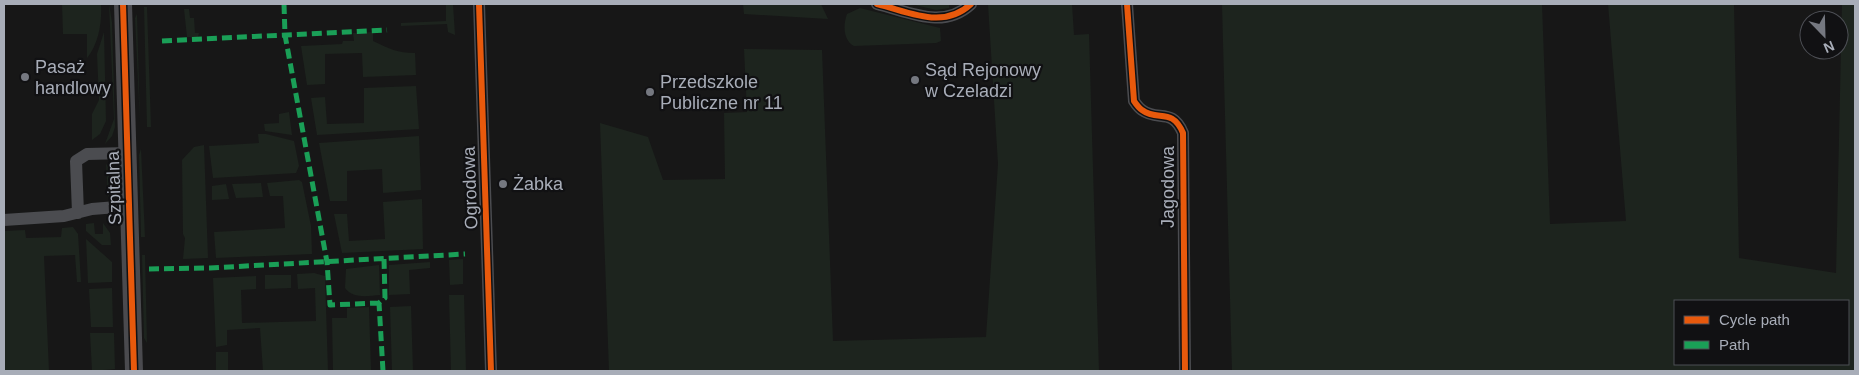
<svg xmlns="http://www.w3.org/2000/svg" width="1859" height="375" font-family="Arial,sans-serif">
<style>
.green{fill:#1d241e;fill-rule:evenodd}
.lines{fill:none;stroke-linecap:round;stroke-linejoin:round}
.street{stroke:#4b4c50;stroke-width:12}
.secondary{stroke:#4a4a4e;stroke-width:18}
.quiet{stroke:#1a9f57;stroke-width:5;stroke-dasharray:10 5;stroke-linecap:butt}
.cycleway-casing{stroke:#111113;stroke-width:9}
.cycleway{stroke:#e8590c;stroke-width:6}
.poi-dot{fill:#757880;stroke:#111113;stroke-width:2}
.labels{text-anchor:middle;dominant-baseline:central;stroke-width:4.5;stroke-linejoin:round;paint-order:stroke}
.poi-label{font-size:18px;fill:#a8adb8;stroke:#111113;text-anchor:start}
.street-label{font-size:18px;fill:#a8adb8;stroke:#111113}
</style>
<rect width="100%" height="100%" fill="#171717"/>
<path class="green" d="M62,4h39c1,18 -2,39 -14,54v-24h-24z
M109,4l3,18 3,105 -3,9 -7,8 9,-25z
M446,4h7l2,31 -7,-3 -1,-8 -46,2v-3l45,-2z
M743,4h78l7,15 -84,-5z
M911,4h38v4l-13,2z
M988,4h84l2,31 15,-1 10,337h-490l-9,-248 48,14 15,43 62,-1 -1,-66 23,-1 -3,-63 78,1 11,291 153,-4 12,-173z
M1249,4h293l8,220 76,-3 -18,-217h126l5,254 97,15 6,-269h13v367h-623l-10,-366zM1675,301h173v63h-173z
M144,7h3l4,120h-4z
M860,8l80,20 1,13 -5,2 -82,3c-11,-6 -11,-21 -7,-32z
M184,9h5l1,9h4l1,15h4l-1,4h-11z
M137,14l3,109 -5,-105z
M104,32l2,89 -6,13 -8,6v-26l7,-14 -2,-46z
M373,32v9c17,8 24,12 42,12l1,22 -53,2 -1,-24 -37,1v30l-18,1 -6,-39 41,-2 1,-3h11l-1,-8z
M416,86l3,43 -102,6 -6,-37 14,-1 2,27 37,-1v-35z
M289,112l3,23 -27,-4 -1,-7 15,-1v-9z
M258,134h8l28,7 5,25 -3,7 -83,5 -4,-32 50,-3z
M419,136l2,54 -38,3 -1,-24 -35,2v30h-17l-11,-58z
M204,145l4,113 -25,1 2,-21 -2,-4 -1,-74 12,-13z
M141,149l4,88h-4l-2,-82z
M106,164l6,6 5,11 -9,16z
M299,180l3,2 9,44 1,28 -96,4 -2,-26 71,-4 -2,-32h-13l-3,-13z
M261,183l2,14 -27,1 -4,-14z
M226,184l3,15 -17,1v-14z
M422,199l1,50 -81,4 -8,-39h13l2,27 36,-2 -2,-37z
M94,223l1,11h8v-11l7,10 1,12h-9l-16,-14v-7z
M73,227l5,7 3,48h-4l-2,-27 -31,1 5,115h-45v-140l21,-1 1,8 35,-1 1,-9z
M86,239l26,23v20l-24,1z
M142,255h3l2,88 -3,-5z
M463,259v25l-13,1 -1,-25z
M430,262v6l-21,2 1,24 -21,1v-30z
M379,265l1,30c-12,1 -27,4 -35,-7l1,-19z
M314,273l11,3 3,95h-65l-3,-43 -33,2v15l-11,2 -3,-69 43,-2v13l-15,1 1,33 74,-2 -1,-33 -17,1 -1,-15z
M265,275h26v13l-26,1z
M112,288l1,39h-22l-2,-38z
M449,295h15l2,76h-15z
M411,306l2,65h-21l-2,-64z
M369,307l2,64h-38l-1,-53h15v-10z
M90,333h24l1,36 -23,2z
M216,352h12v19h-12z"/>
<g class="lines">
<path class="street" d="M479,4l12,367
M877,4c33,8 66,26 94,0
M1127,4l7,97c2,3 5,7 8,9 16,12 30,-3 41,23l2,238
M78,213l-2,-52 11,-7 41,-1
M4,220l60,-4 28,-7 37,-3"/>
<path class="secondary" d="M123,4l11,367"/>
<path class="quiet" d="M284,4l1,31 42,227 3,43 49,-2
M162,41l225,-11
M149,269l61,-1 255,-14
M383,371l-4,-68 6,-5 -1,-39"/>
<g class="cycleway-casing">
<path id="cycleway" d="M123,4l11,367
M479,4l12,367
M877,4c33,8 66,26 94,0
M1127,4l7,97c2,3 5,7 8,9 16,12 30,-3 41,23l2,238"/>
</g>
<use href="#cycleway" class="cycleway"/>
</g>
<g class="poi-dot">
<circle cx="25" cy="77" r="5"/>
<circle cx="915" cy="80" r="5"/>
<circle cx="650" cy="92" r="5"/>
<circle cx="503" cy="184" r="5"/>
</g>
<g class="labels">
<g class="poi-label">
<text x="35" y="67">Pasaż<tspan x="35" dy="21">handlowy</tspan></text>
<text x="925" y="70">Sąd Rejonowy<tspan x="925" dy="21">w Czeladzi</tspan></text>
<text x="660" y="82">Przedszkole<tspan x="660" dy="21">Publiczne nr 11</tspan></text>
<text x="513" y="184">Żabka</text>
</g>
<g class="street-label">
<text transform="translate(1168 187) rotate(-90)">Jagodowa</text>
<text transform="translate(114 188) rotate(-92)">Szpitalna</text>
<text transform="translate(470 188) rotate(-92)">Ogrodowa</text>
</g>
</g>
<rect width="1859" height="375" fill="none" stroke="#a8adb8" stroke-width="10"/>
<rect x="1674" y="300" width="175" height="65" fill="#111113" stroke="#4d4f55"/>
<rect x="1684" y="316" width="25" height="8" fill="#e8590c" stroke="#4d4f55"/>
<text x="1719" y="325" font-size="15" fill="#a8adb8">Cycle path</text>
<rect x="1684" y="341" width="25" height="8" fill="#1a9f57" stroke="#4d4f55"/>
<text x="1719" y="350" font-size="15" fill="#a8adb8">Path</text>
<g transform="translate(1824 35) rotate(157)"><circle r="24" fill="#111113" stroke="#4d4f55"/>
<path d="M0-4L9 19L0 12L-9 19Z" fill="#757880"/>
<text y="-8" font-size="14" font-weight="bold" text-anchor="middle" fill="#a8adb8">N</text>
</g>
</svg>
